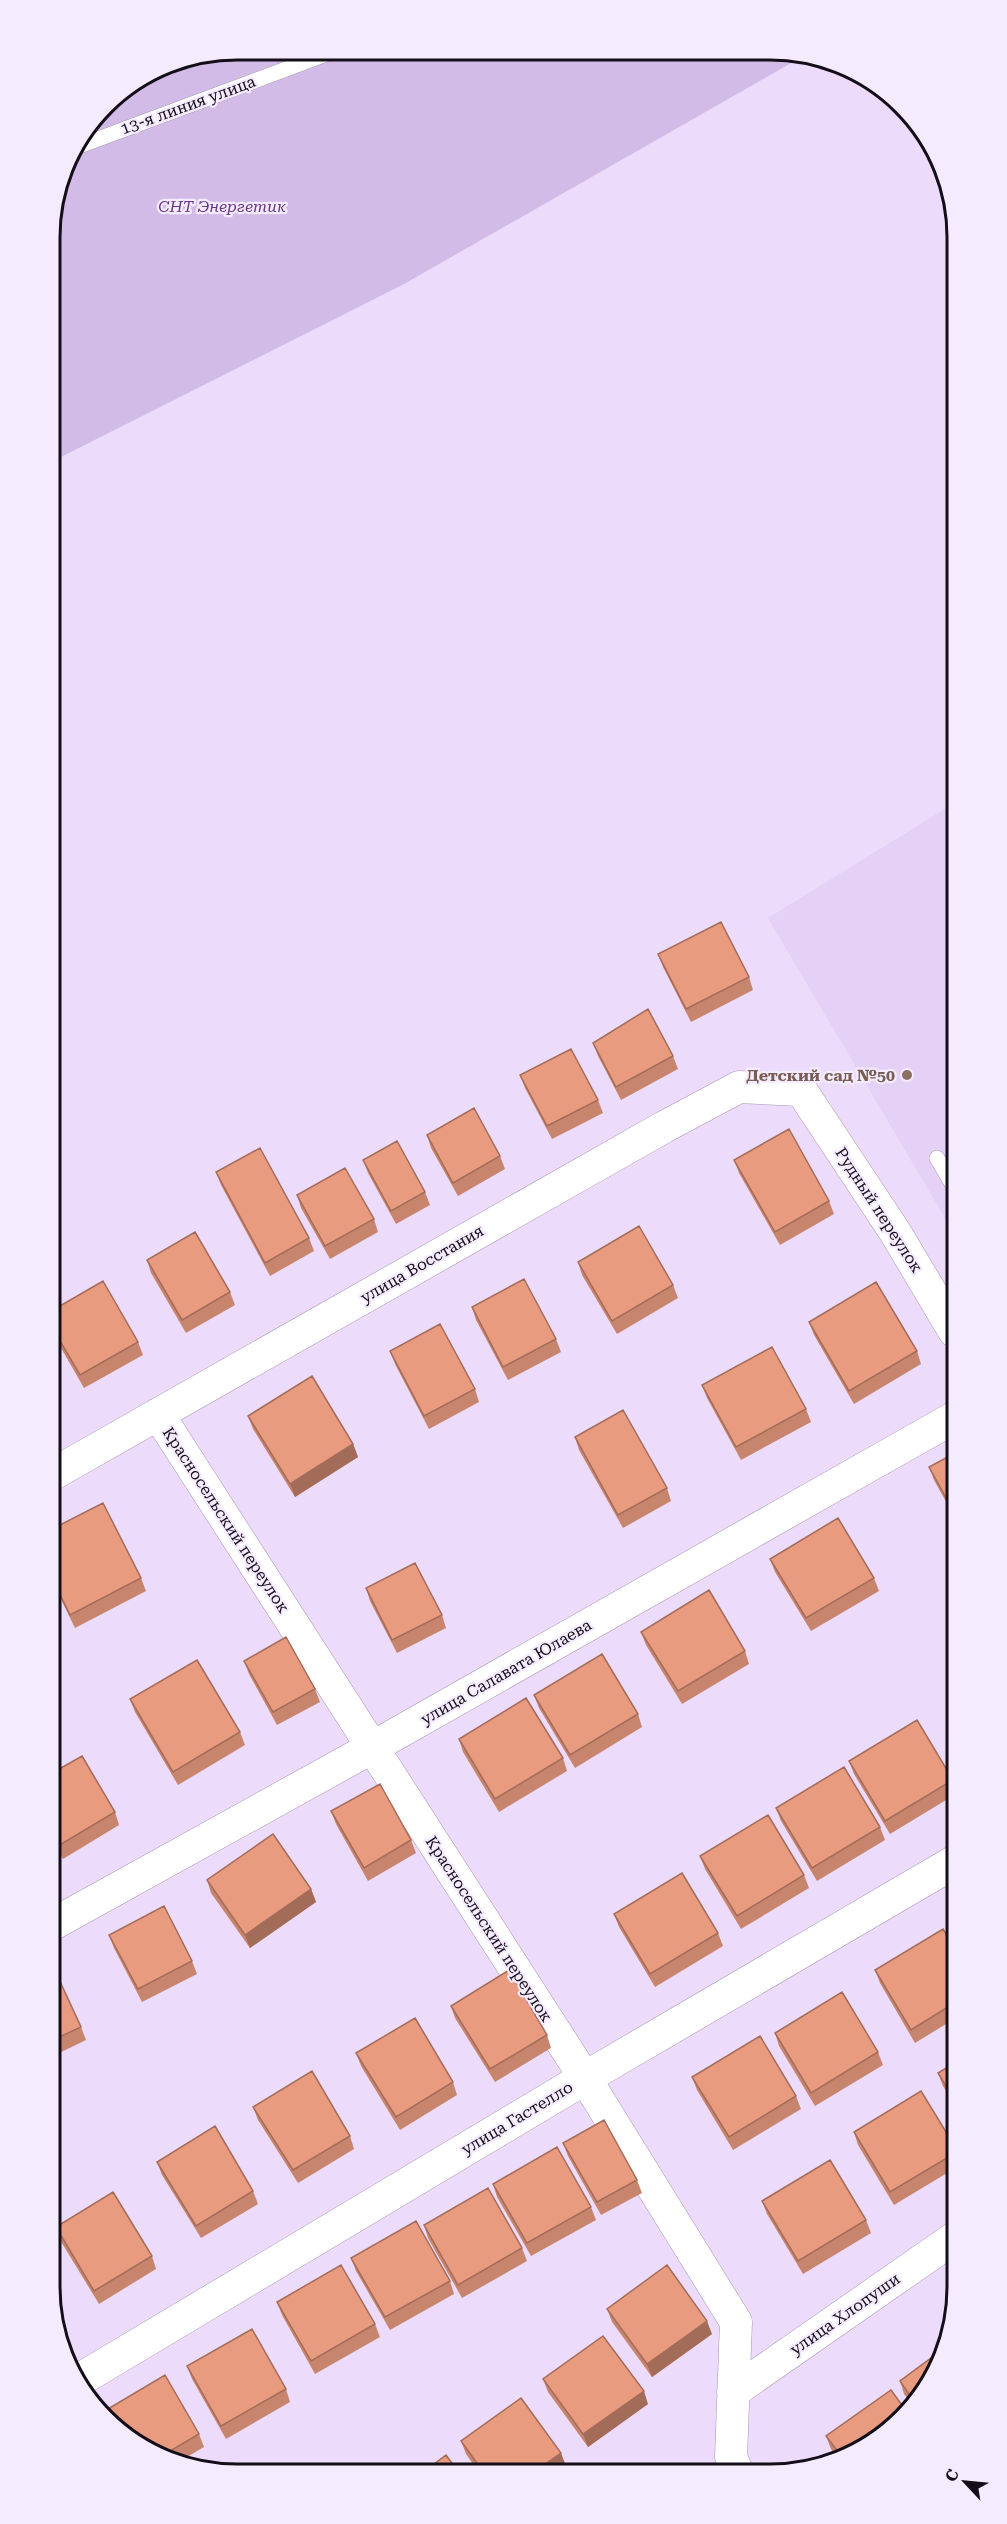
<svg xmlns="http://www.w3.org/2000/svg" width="1007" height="2524" font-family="'Roboto Serif',serif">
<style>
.built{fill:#e5d0f6}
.green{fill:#d3bbe7}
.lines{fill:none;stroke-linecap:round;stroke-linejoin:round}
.lane-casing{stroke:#a696b3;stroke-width:16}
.street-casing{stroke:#a696b3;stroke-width:33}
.secondary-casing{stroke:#a696b3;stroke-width:34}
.lane{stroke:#fff;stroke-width:15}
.street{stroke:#fff;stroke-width:32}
.secondary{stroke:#fff;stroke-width:33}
.wall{fill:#c8856d}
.shaded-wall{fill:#a36c59}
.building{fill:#e99b7f;stroke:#a36c59;stroke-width:1.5}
.education-dot{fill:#8d6e63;stroke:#f5ebfe;stroke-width:2}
.labels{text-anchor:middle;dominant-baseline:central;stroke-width:4.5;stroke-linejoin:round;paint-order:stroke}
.street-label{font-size:16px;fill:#140e18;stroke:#f5ebfe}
.park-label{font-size:16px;font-style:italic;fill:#673887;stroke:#f5ebfe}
.education-label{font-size:16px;font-weight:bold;fill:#785e54;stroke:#f5ebfe;text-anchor:end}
.rim{fill:none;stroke:#140e18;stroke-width:3}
</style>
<rect width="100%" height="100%" fill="#ecdbfa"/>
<path class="built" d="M953,804l1,429 -186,-315z"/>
<path class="green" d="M237,50l569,3 1,1 -403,230 -353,178 -1,-237 19,-70 44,-59 53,-32z"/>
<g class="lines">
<g class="lane-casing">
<path id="lane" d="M74,148l263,-98
M937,1158l17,29"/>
</g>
<g class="street-casing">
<path id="street" d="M158,1414l427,664 151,244 -5,135 5,12
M53,1474l611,-347 75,-40 62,3 94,142 59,99
M55,1923l318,-176 582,-330
M733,2392l224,-156"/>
</g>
<g class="secondary-casing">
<path id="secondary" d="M81,2379l504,-301 371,-217"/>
</g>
<use href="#lane" class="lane"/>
<use href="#street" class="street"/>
<use href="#secondary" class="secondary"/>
</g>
<path class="wall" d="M658,954l91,23 4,13 -62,32 -28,-55z
M593,1043l80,13 5,13 -57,31 -23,-44z
M520,1075l78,25 5,13 -51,26 -27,-51z
M427,1135l73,21 5,13 -47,27 -27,-48z
M363,1160l62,32 5,13 -34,19 -28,-51z
M734,1160l95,41 5,13 -54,31 -41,-72z
M216,1172l93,66 5,13 -44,25 -49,-91z
M297,1195l77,24 4,13 -48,27 -29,-51z
M147,1260l83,32 5,13 -49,28 -35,-60z
M578,1262l95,23 5,13 -61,36 -35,-59z
M472,1307l84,32 5,13 -53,28 -32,-60z
M53,1310l85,32 5,13 -59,33 -31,-54z
M809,1322l108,29 4,13 -67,40 -40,-69z
M390,1351l85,38 4,13 -50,27 -34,-65z
M702,1385l104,24 5,13 -70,38 -34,-62z
M248,1416l105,28 5,13 -63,40 -42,-68z
M575,1437l92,51 4,13 -48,27 -44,-78z
M955,1453v65l-21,-38 -5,-13z
M54,1528l87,50 5,13 -71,37 -21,-43z
M770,1559l104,19 5,13 -68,40 -36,-59z
M366,1588l76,27 4,13 -49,25 -27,-52z
M641,1632l104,19 4,13 -67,40 -36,-59z
M244,1661l71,28 5,13 -43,23 -28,-51z
M534,1695l104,19 4,13 -67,41 -36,-60z
M130,1699l110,33 5,13 -67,40 -43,-73z
M459,1739l104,19 4,13 -68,41 -36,-60z
M849,1761l104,19 3,7v7l-66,40 -36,-60z
M54,1772l61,40 4,13 -56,34 -9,-15z
M776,1808l104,19 5,13 -68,41 -36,-60z
M331,1811l80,29 5,13 -48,28 -32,-57z
M700,1856l104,19 5,13 -68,41 -36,-60z
M207,1880l104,9 5,13 -66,46 -39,-55z
M614,1914l104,19 5,13 -68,41 -36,-60z
M109,1935l83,26 5,13 -55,28 -28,-54z
M956,1951v67l-41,25 -35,-60 -5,-13z
M55,1979l26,48 5,13 -31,15z
M451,2006l96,29 4,13 -56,34 -40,-64z
M775,2033l103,19 5,13 -68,41 -36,-60z
M356,2053l97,29 4,13 -57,35 -39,-64z
M956,2062l1,47 -14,-23 -5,-13z
M692,2077l104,19 5,13 -68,41 -36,-60z
M253,2107l97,29 4,13 -56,34 -40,-63z
M854,2132l103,18v17l-63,38 -36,-60z
M563,2143l74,37 5,13 -41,22 -33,-59z
M157,2162l96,29 5,13 -57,34 -39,-63z
M493,2184l98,23 5,13 -65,36 -34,-59z
M762,2201l104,19 5,13 -68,41 -36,-60z
M424,2225l98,23 5,13 -65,37 -34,-60z
M56,2227l96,29 4,13 -57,35 -39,-64z
M351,2258l99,23 4,13 -64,36 -34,-59z
M277,2302l98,22 5,13 -65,37 -33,-59z
M56,2303l4,7 5,13 -9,6z
M607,2309l105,25 -60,43 -40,-55z
M187,2366l99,23 4,13 -64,37 -34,-60z
M543,2379l105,25 -60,43 -40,-55z
M900,2381l18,20 -5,5 -9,-12z
M199,2434l5,13 -27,16 -23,-8z
M826,2436l48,7 -36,16 -7,-10z
M461,2441l105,25 -5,3 -84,1 -11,-16z"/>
<path class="shaded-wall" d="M353,1444l5,13 -63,40 -5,-13z
M311,1889l5,13 -66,46 -5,-13z
M707,2321l5,13 -60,43 -5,-13z
M644,2391l4,13 -60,43 -5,-13z
M561,2453l5,13 -5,3h-23z"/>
<path class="building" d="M721,922l28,55 -63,32 -28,-55z
M648,1009l25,47 -57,31 -23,-44z
M571,1049l27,51 -51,26 -27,-51z
M474,1108l26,48 -47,27 -26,-48z
M789,1129l40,72 -54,31 -41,-72z
M397,1141l28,51 -34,19 -28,-51z
M260,1148l49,90 -44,25 -49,-91z
M345,1168l29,51 -49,27 -28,-51z
M639,1226l34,59 -61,36 -34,-59z
M195,1232l35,60 -48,28 -35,-60z
M524,1279l32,60 -53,28 -31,-60z
M103,1281l35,61 -58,33 -27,-46v-19z
M876,1282l41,69 -68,40 -40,-69z
M440,1324l35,65 -51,27 -34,-65z
M772,1347l34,62 -70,38 -34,-62z
M312,1376l41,68 -63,40 -42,-68z
M623,1410l44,78 -49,27 -43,-78z
M955,1453v61l-26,-47z
M103,1503l38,75 -71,37 -16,-33v-54z
M838,1518l36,60 -68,40 -36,-59z
M415,1563l27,52 -50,25 -26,-52z
M709,1590l36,61 -67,40 -37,-59z
M286,1637l29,52 -42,23 -29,-51z
M602,1654l36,60 -68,41 -36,-60z
M197,1660l43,72 -67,40 -43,-73z
M526,1698l37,60 -68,41 -36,-60z
M917,1720l36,60 -68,41 -36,-60z
M82,1756l33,56 -57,34 -4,-7v-67z
M844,1767l36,60 -68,41 -36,-60z
M380,1784l31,56 -47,28 -33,-57z
M768,1815l36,60 -67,41 -37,-60z
M273,1834l38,55 -66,46 -38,-55z
M682,1873l36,60 -68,41 -36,-60z
M164,1906l28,55 -54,28 -29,-54z
M943,1929l13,22v51l-45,28 -36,-60z
M509,1970l38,65 -57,34 -39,-63z
M58,1977l23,50 -26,12v-60z
M842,1992l36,60 -67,41 -36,-60z
M415,2018l38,64 -57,35 -40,-64z
M760,2036l36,60 -67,41 -37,-60z
M956,2062l1,42 -19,-31z
M312,2071l38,65 -57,34 -40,-63z
M921,2091l36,59v2l-67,40 -36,-60z
M604,2120l33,60 -40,22 -34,-59z
M215,2126l38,65 -57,35 -39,-64z
M557,2147l34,60 -64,36 -34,-59z
M830,2160l36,60 -68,41 -36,-60z
M488,2188l34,60 -64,37 -34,-60z
M113,2192l39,64 -58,35 -38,-64z
M416,2221l34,60 -65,36 -34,-59z
M341,2265l34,59 -64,37 -34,-59z
M667,2265l40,56 -60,43 -40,-55z
M56,2303l4,7 -4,3z
M252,2329l34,60 -65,37 -34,-60z
M603,2336l41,55 -61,43 -40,-55z
M946,2347l-3,11 -25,43 -2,3 -16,-23z
M165,2375l34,59 -39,23 -6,-2 -49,-35 -4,-7z
M891,2390l16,22 -33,31 -32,14 -16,-21z
M521,2398l40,55 -23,16 -56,1 -21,-29z
M446,2455l11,15h-31z"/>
<circle class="education-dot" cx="907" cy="1075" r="6"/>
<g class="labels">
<g class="street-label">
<text transform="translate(188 105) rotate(-20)">13-я линия улица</text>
<text transform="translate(879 1210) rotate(57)">Рудный переулок</text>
<text transform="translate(422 1264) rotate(-30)">улица Восстания</text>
<text transform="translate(226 1520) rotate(57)">Красносельский переулок</text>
<text transform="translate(506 1672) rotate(-30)">улица Салавата Юлаева</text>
<text transform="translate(489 1929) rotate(57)">Красносельский переулок</text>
<text transform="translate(517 2118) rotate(-31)">улица Гастелло</text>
<text transform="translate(845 2314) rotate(-35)">улица Хлопуши</text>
</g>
<g class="park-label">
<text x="222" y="206">СНТ Энергетик</text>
</g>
<g class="education-label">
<text x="895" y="1075">Детский сад №50</text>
</g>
</g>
<path d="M0 0H1007V2524H0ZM237 60H770A177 177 0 0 1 947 237V2287A177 177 0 0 1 770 2464H237A177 177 0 0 1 60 2287V237A177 177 0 0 1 237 60Z" fill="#f5ebfe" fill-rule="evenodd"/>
<path class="rim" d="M237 60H770A177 177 0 0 1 947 237V2287A177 177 0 0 1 770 2464H237A177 177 0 0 1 60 2287V237A177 177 0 0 1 237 60Z"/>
<g transform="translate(965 2482) rotate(296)" stroke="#f5ebfe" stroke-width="4.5" paint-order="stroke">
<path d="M0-4.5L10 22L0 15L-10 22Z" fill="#140e18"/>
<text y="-9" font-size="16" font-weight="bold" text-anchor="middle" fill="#140e18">С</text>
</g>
</svg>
